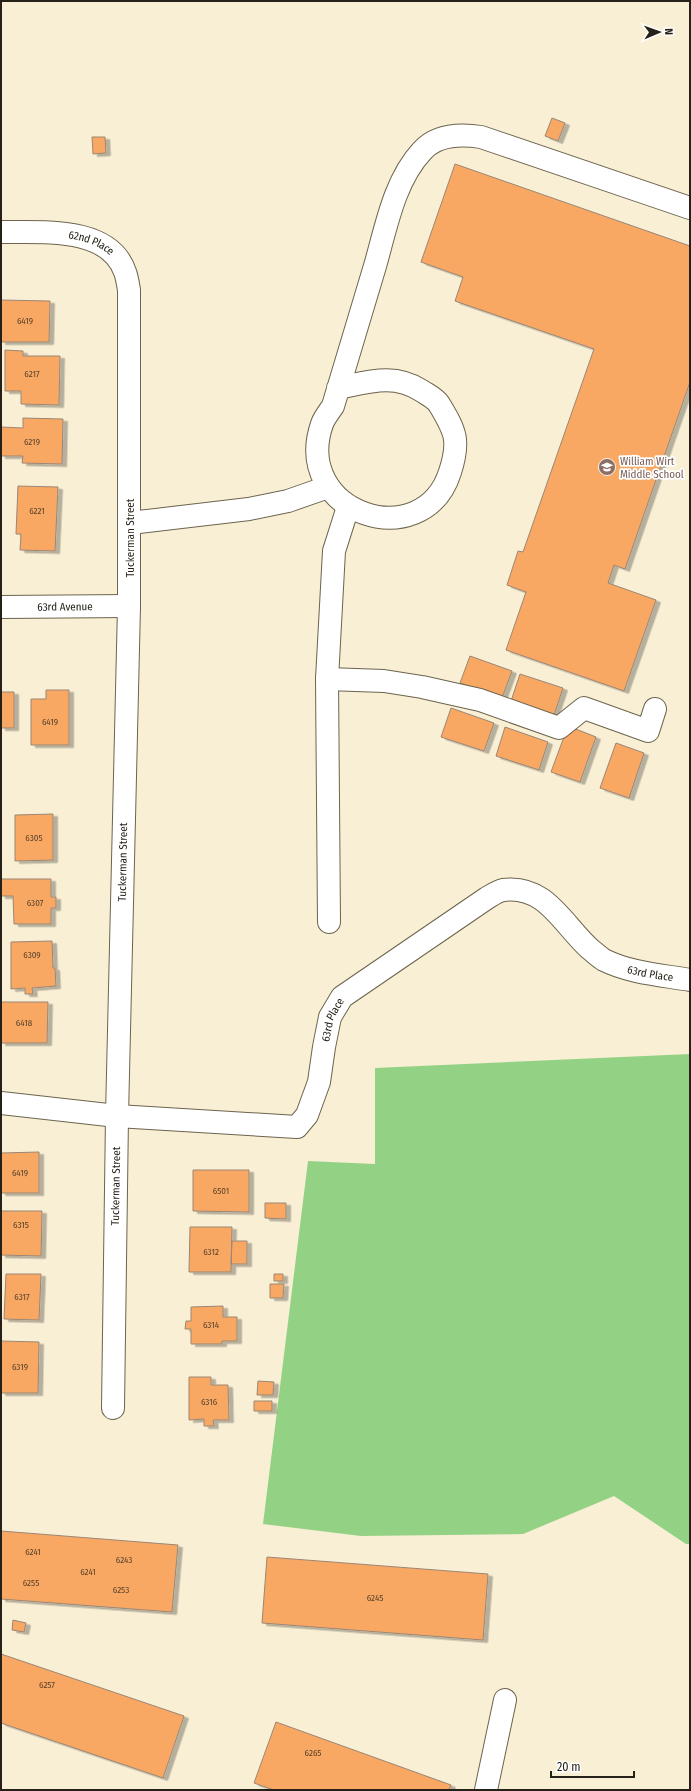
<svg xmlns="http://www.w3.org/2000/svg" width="691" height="1791" font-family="'Fira Sans Condensed',sans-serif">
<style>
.green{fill:#93d285}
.building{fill:#f8a864;stroke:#9b8675;filter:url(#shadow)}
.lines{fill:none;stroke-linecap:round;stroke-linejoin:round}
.minor-casing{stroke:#6c644d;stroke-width:24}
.minor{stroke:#fff;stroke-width:22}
.labels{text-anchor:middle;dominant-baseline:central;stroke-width:3.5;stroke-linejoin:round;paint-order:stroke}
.number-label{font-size:9px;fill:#5a432b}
.street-label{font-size:11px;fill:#252118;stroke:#fff}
.education-label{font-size:11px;fill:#785e54;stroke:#fff;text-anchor:start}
</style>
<defs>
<filter id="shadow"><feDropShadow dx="4.5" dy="2.5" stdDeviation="0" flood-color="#0004"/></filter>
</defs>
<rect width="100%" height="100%" fill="#f8efd5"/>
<path class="green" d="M690,1054v490h-4l-72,-48 -91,38 -162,2 -98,-12 45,-363 67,3v-96z"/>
<path class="building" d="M552,118l13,5 -7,18 -13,-5z
M92,137h13l1,16 -13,1z
M455,164l235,82v136l-65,187 -11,-4 -6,18 48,17 -32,91 -118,-41 20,-58 -19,-7 11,-34 5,1 71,-203 -139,-48 8,-24 -42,-15z
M1,300l49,1 -1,41h-48z
M5,350l18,1v5h37l-1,49 -38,-1v-13h-16z
M23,418l40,1 -1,45 -40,-1 1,-7h-22v-29l22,1z
M18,486l40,1 -3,64 -35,-1 1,-16h-5z
M470,656l42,15 -10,27 -42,-15z
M520,674l43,14 -9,27 -43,-14z
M46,690h23v55h-38v-46h15z
M1,692h13v36h-13z
M451,708l43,15 -10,28 -43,-14z
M568,726l28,11 -16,45 -29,-10z
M505,727l43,15 -9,28 -43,-14z
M616,743l28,10 -15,45 -29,-10z
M53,814v46l-38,1v-46z
M1,879h50v18h5v11h-5v16h-37l-1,-28h-12z
M52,941l1,27h2l1,18 -24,2 1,6h-8v-6l-14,1v-47z
M1,1002h47l-1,41h-46z
M39,1152v41h-38v-40z
M193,1170h56v42l-56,-1z
M265,1203h21v16l-21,-1z
M1,1211h41l-1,45 -40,-1z
M190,1227h42l-1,45h-42z
M232,1241h15v23h-16z
M6,1274h35l-2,46 -35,-1z
M274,1274h9v7h-9z
M270,1284h14l-1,14h-13z
M223,1306v11h14v24h-15v3h-31v-15h-6l1,-8h5v-14z
M1,1341l38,1 -1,51h-37z
M189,1377h22v8h17l1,35h-16l1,6h-10v-7l-15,1z
M258,1381l16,1 -1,13h-16z
M254,1401h18v10h-18z
M1,1531l177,14 -6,67 -171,-13z
M267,1557l221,17 -5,66 -221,-17z
M13,1620l13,3 -2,9 -12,-2z
M1,1654l183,62 -21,62 -162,-55z
M276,1722l175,63 -2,5h-175l-20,-7z"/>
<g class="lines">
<g class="minor-casing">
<g id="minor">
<path id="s1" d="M1,232c39,1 108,-7 124,40 2,5 3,12 4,18v316l-12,510 -4,292"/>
<path d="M338,388c31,-6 56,-15 84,3 6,4 13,7 17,13 17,28 21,37 11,68 -27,85 -159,41 -128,-48 2,-6 7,-12 11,-18 14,-47 28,-94 42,-140 11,-38 19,-85 47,-115 15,-17 39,-17 59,-14l209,71"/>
<path d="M130,523l119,-14 39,-8 40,-14"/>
<path id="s2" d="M1,607l128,-1"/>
<path d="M327,679l57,2 38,6 58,13 79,28 25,-20 64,23 7,-22"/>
<path d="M329,922l-2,-243 7,-128 14,-44"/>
<path id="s3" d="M1,1103l116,13 180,11 10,-12 12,-33 5,-35 6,-30 12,-20 145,-99c5,-3 11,-7 16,-8 43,-6 60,35 87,59 4,3 9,8 14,11 26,13 57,15 86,20"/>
<path d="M486,1790l19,-90"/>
</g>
</g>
<use href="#minor" class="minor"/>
</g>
<defs>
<g id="school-disc" transform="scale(0.9)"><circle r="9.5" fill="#8d6e63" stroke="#fff"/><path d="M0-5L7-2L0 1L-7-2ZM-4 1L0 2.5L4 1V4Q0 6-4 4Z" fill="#fff"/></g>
</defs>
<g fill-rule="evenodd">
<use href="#school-disc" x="607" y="467"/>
</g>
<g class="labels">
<g class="number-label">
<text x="25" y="321">6419</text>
<text x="32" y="374">6217</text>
<text x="32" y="442">6219</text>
<text x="37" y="511">6221</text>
<text x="50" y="722">6419</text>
<text x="34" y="838">6305</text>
<text x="35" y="903">6307</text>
<text x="32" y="955">6309</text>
<text x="24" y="1023">6418</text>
<text x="20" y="1173">6419</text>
<text x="221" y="1191">6501</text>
<text x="21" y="1225">6315</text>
<text x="211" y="1252">6312</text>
<text x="22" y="1297">6317</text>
<text x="211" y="1325">6314</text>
<text x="20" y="1367">6319</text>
<text x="209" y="1402">6316</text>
<text x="33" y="1552">6241</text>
<text x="124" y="1560">6243</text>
<text x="88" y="1572">6241</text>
<text x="31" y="1583">6255</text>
<text x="121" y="1590">6253</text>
<text x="375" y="1598">6245</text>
<text x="47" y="1685">6257</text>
<text x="313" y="1753">6265</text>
</g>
<g class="street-label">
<text stroke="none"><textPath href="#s1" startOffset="92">62nd Place</textPath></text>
<text transform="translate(130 538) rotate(-90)">Tuckerman Street</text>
<text stroke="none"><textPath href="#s2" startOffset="64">63rd Avenue</textPath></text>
<text transform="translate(123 862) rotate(-89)">Tuckerman Street</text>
<text stroke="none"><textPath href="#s3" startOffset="807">63rd Place</textPath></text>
<text stroke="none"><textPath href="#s3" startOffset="412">63rd Place</textPath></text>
<text transform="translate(116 1186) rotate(-89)">Tuckerman Street</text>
</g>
<g class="education-label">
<text x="620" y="461">William Wirt<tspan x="620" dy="13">Middle School</tspan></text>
</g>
</g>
<rect width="691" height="1791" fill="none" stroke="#252118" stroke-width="4"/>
<g transform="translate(659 32) rotate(88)" stroke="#ffffff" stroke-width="3" paint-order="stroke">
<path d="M0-3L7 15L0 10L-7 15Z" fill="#252118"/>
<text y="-6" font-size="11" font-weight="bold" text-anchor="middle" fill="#252118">N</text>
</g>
<path d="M551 1771v6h83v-6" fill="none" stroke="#252118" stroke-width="2"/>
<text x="557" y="1771" font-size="12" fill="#252118" stroke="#ffffff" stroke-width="3" paint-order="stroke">20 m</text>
</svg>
